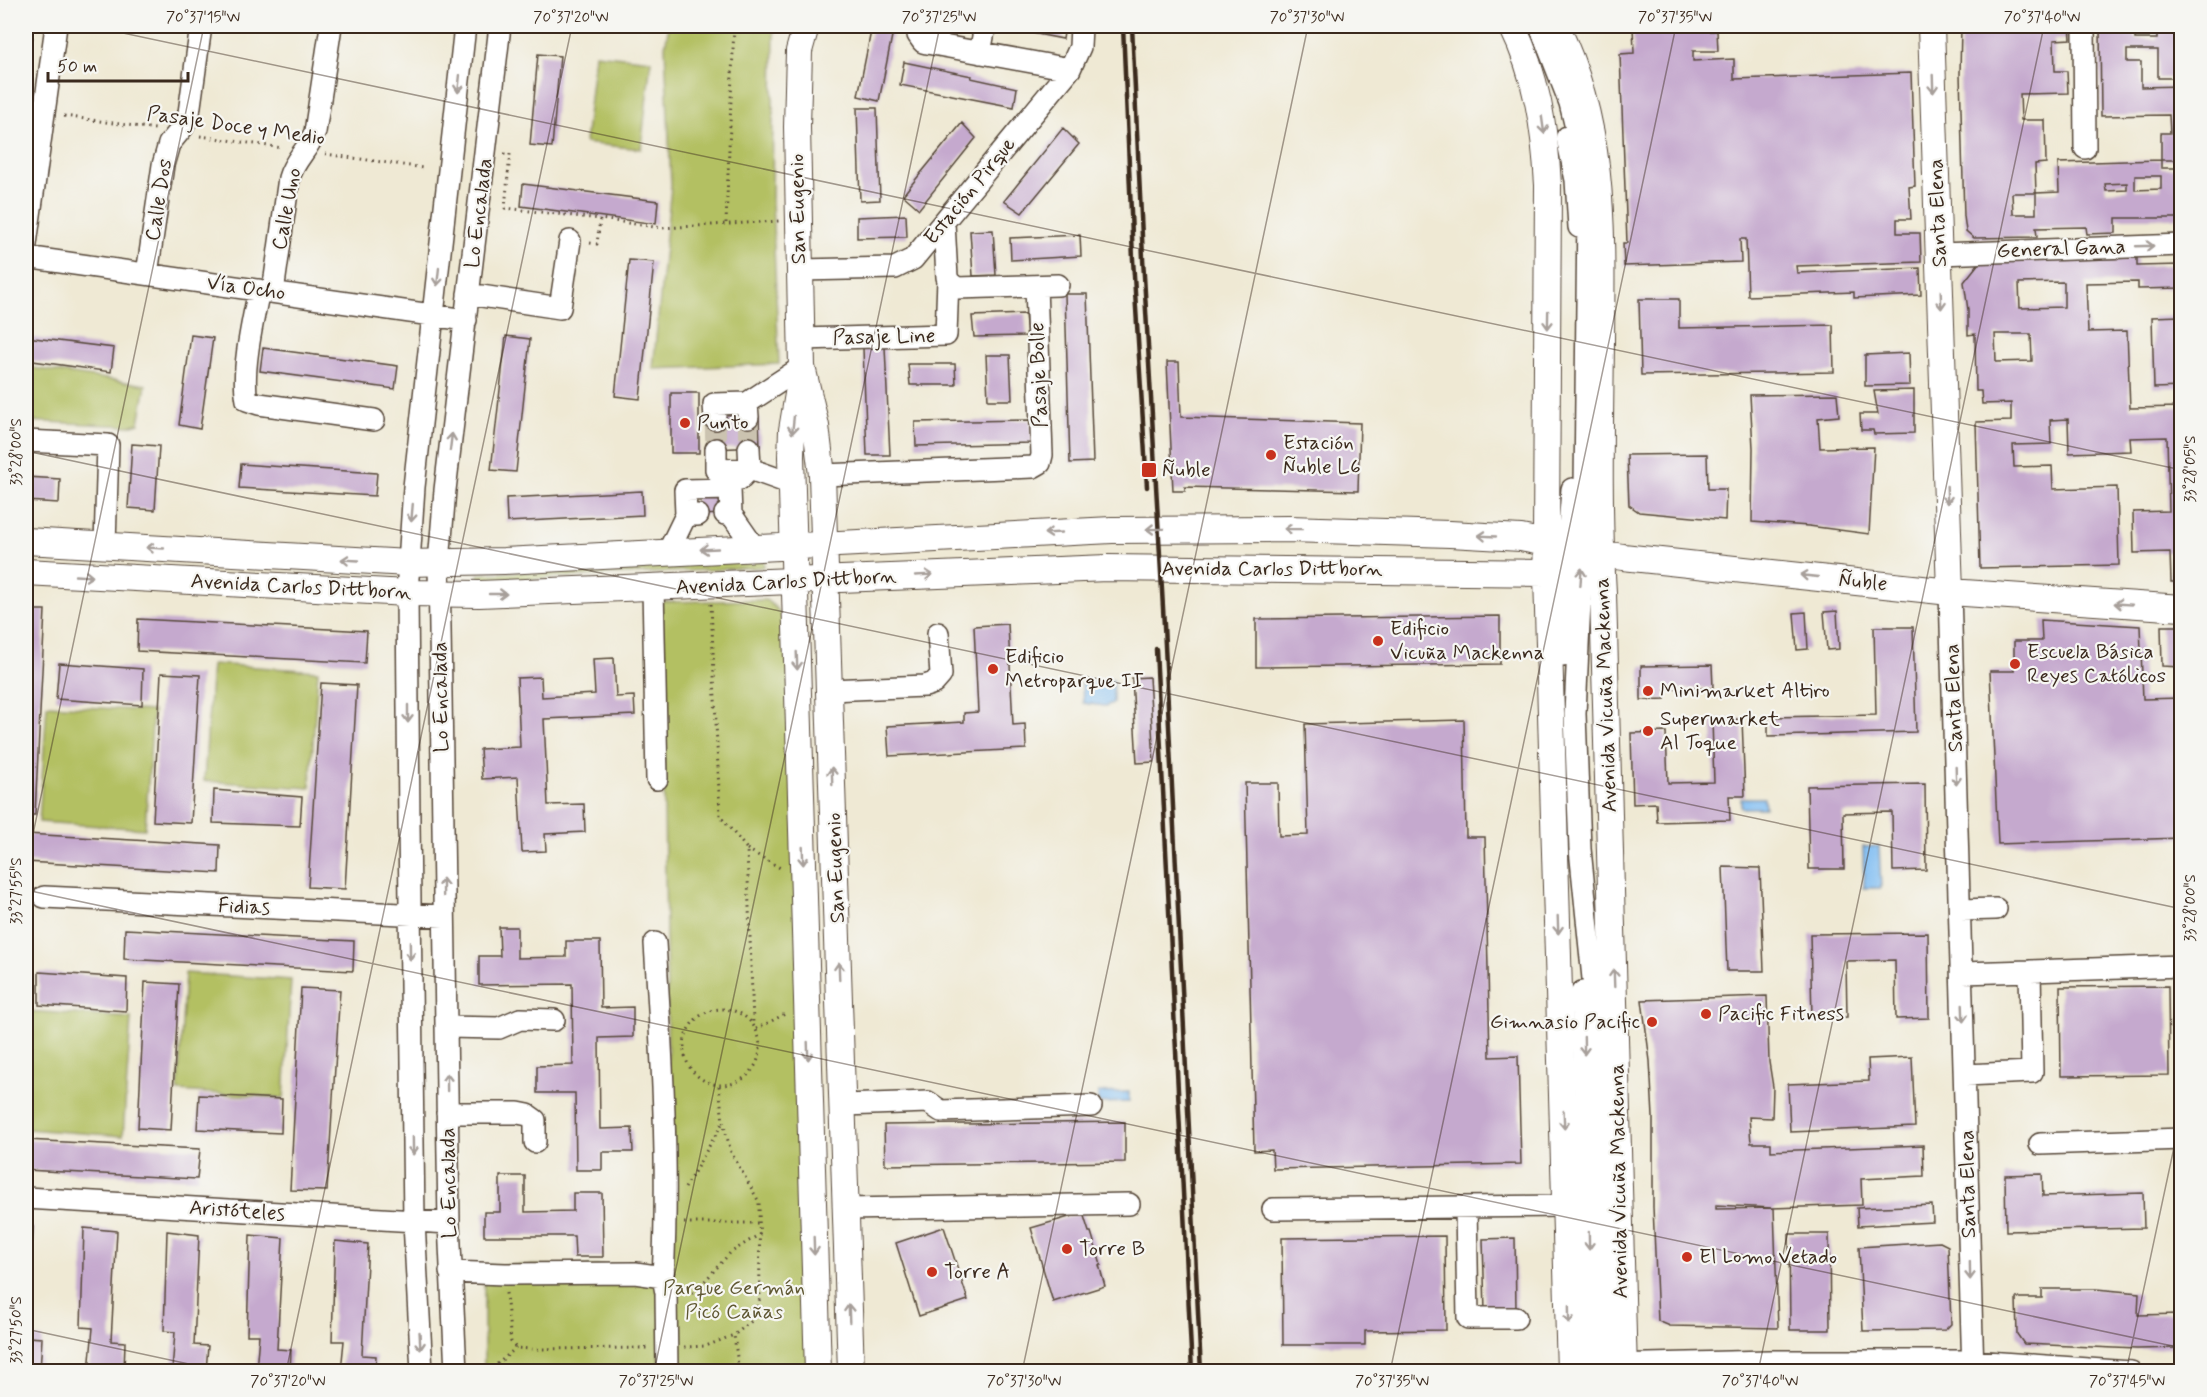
<svg xmlns="http://www.w3.org/2000/svg" width="2207" height="1397" font-family="Mynerve,sans-serif">
<style>
.green{fill:#b3c062;stroke:#777540;stroke-width:1.5}
.water{fill:#80bdf3;stroke:#5e7488;stroke-width:1.5}
.building{fill:#c5a9ce;fill-rule:evenodd}
.lines{fill:none;stroke-linecap:round;stroke-linejoin:round}
.minor-tunnel{stroke:#cbc3b0;stroke-width:21;stroke-dasharray:21 10;stroke-linecap:butt}
.minor-casing{stroke:#564739;stroke-width:24}
.major-casing{stroke:#564739;stroke-width:28}
.path{stroke:#564739;stroke-width:3;stroke-dasharray:1.5 4.5;stroke-linecap:butt}
.minor{stroke:#fff;stroke-width:21}
.major{stroke:#fff;stroke-width:26}
.rail{stroke:#3b2a1e;stroke-width:4.5}
.oneway{stroke:#a79f9a}
.ticks{fill:none;stroke:#3b2a1e;stroke-width:1.5;stroke-opacity:0.45}
.poi-dot{fill:#c8321e;stroke:#f6f6f2;stroke-width:2}
.labels{text-anchor:middle;dominant-baseline:central;stroke-width:4.5;stroke-linejoin:round;paint-order:stroke}
.street-label{font-size:21px;fill:#3b2a1e;stroke:#f6f6f2}
.poi-label{font-size:21px;fill:#3b2a1e;stroke:#f6f6f2;text-anchor:start}
.park-label{font-size:21px;fill:#5f5732;stroke:#f6f6f2}
.neatline{fill:none;stroke:#3b2a1e;stroke-width:2}
.ticks-label{font-size:15px;text-anchor:middle;fill:#3b2a1e}
</style>
<rect width="100%" height="100%" fill="#f6f6f2"/>
<filter id="ink" filterUnits="userSpaceOnUse"><feTurbulence type="fractalNoise" baseFrequency=".0167" numOctaves="2"/><feDisplacementMap in="SourceGraphic" scale="12" xChannelSelector="R" yChannelSelector="G"/><feConvolveMatrix kernelMatrix="1 2 1 2 8 2 1 2 1" color-interpolation-filters="sRGB"/></filter>
<filter id="wash" filterUnits="userSpaceOnUse"><feTurbulence type="fractalNoise" baseFrequency=".008" numOctaves="4" result="noise"/><feDisplacementMap in="SourceGraphic" scale="24" xChannelSelector="R" yChannelSelector="G"/><feGaussianBlur stdDeviation="1.35" result="paint"/><feColorMatrix in="noise" values="0 0 0 0 0 0 0 0 0 0 0 0 0 0 0 0 0 1.4 0 .05"/><feComposite in="paint" operator="in"/></filter>
<g filter="url(#wash)">
<rect width="100%" height="100%" fill="#efe9d4"/>
<path class="green" d="M669,26h105l-2,174 7,164 -126,5 18,-183 -6,-140z
M595,54l56,6 -10,89 -56,-6z
M26,367l120,18 -7,38 -10,3 -103,-5z
M764,560v7l-285,15 -1,-8z
M766,600l10,8 14,18 19,745h-325v-106l187,2 -10,-665z
M212,664l106,7 -8,117 -106,-7z
M47,705l106,6 -8,118 -106,-7z
M185,973l106,7 -7,118 -106,-7z
M26,1011l105,7 -8,118 -97,-7z"/>
<path class="water" d="M1113,680v23l-8,3 -22,-3 -1,-21z
M1741,798h23l1,10h-24z
M1879,846l2,42h-17l-1,-41z
M1129,1092v10l-31,1v-10z"/>
<g id="blocks">
<path class="building" d="M872,26h22l-15,75 -21,-5z
M996,26h69l-2,13z
M1633,26h68v5h16l1,20h-25v10l41,-2v20l177,-6 4,113 -6,1 2,32h-14v14h23l1,29 -125,4 1,7 123,-5 1,27 -67,3v-6l-106,4 -2,-57h-6l1,23 -117,4 -1,-23h4l-7,-189 14,-1z
M1961,26h109l1,13 -17,1 1,31h12l1,22 -48,1 1,26h24l1,43 -11,1 1,29h-24l1,21h23v-21l23,-1 -1,-29 103,-3v8h20v50h-65v15l-29,1 -1,-7 -50,1 1,9 -63,1 -8,-7 -2,-15 -4,-142zM2135,176h26v13l-26,1zM2127,183v7l-21,1 -1,-7z
M2100,26h35v13h22v-13h24v52h-23v-28h-31v12h14v25l40,-1v74h-20v-27h9l-1,-18 -68,1z
M538,54l22,2 -8,91 -22,-2z
M904,62l68,14 -1,2 46,10 -3,19 -114,-22z
M857,108h20l3,92 -20,1z
M962,123l14,15 -57,71 -16,-14z
M1063,128l16,16 -57,69 -18,-12z
M523,184l135,17 -2,23 -135,-18z
M906,215l1,22 -50,1v-21z
M993,230l3,45 -23,1 -3,-45z
M1080,235l1,21 -70,4 -1,-22z
M2137,258v8l44,-1v23l-43,1v-7l-52,1 2,49 39,-1 3,77 51,-1v175h-10l-1,-30 -36,1 -1,-41 36,-1 -2,-74 -37,1 1,13 -62,2 -1,-34 -18,1 1,24 -38,1 1,22 38,-1 1,23 64,-2 2,78 -139,3 -4,-146 35,-1v-18l-29,1 -1,-13h-5l-1,-57 -7,1v-25l-4,-28 15,-19 13,-2zM2064,282v25l-44,1 -1,-25zM1995,334h36l1,27 -36,1z
M629,260l25,2 -14,137 -25,-3z
M1065,294h22l6,168 -23,1z
M1639,299h40v29l154,-3 1,47 -193,3z
M1025,314l2,22 -53,1 -2,-21z
M2181,316v71l-27,1 -2,-71z
M191,335l22,3 -13,91 -21,-4z
M506,336l24,3 -14,133 -25,-2z
M26,337l88,11 -3,24 -85,-12z
M885,347l5,108h-23l-4,-107z
M263,348l135,18 -3,23 -135,-18z
M1909,353l1,32 -45,1v-31z
M986,355h24l2,45h-24z
M1167,362h12l2,55 179,6 -2,68 -173,-4v4h-12z
M908,364h47l1,21h-46z
M1914,390v43l-40,1 -1,-4h-12l-1,-16h18l-4,-23z
M671,393h28v60h-28z
M1837,394l2,22 -21,2 2,30 54,-1 -5,87 -60,-8 -57,-4 1,-74 -3,-53z
M759,417l1,30 -46,2 -1,-30z
M1030,420l2,23 -116,3 -1,-24z
M132,444l27,2 -4,64 -27,-2z
M1707,454l1,35h18l-1,31 -86,-8 -10,-7 -2,-50z
M241,464l136,9 -2,23 -136,-8z
M26,477l34,2 -1,24 -33,-2z
M727,490v24l-31,1 -1,-24z
M642,491l1,24 -136,7 -1,-24z
M26,610h19l-10,205h-9z
M1837,611l2,38 -12,1 -3,-38z
M1806,612l2,37 -11,1 -3,-37z
M1500,616v48l-244,3v-48z
M138,619l229,12 -2,32 -228,-12z
M2041,620l99,6 3,73 38,-1v140l-183,6 -8,-173h24v-30h28z
M1008,624l5,101 12,-1 1,25 -137,7 -2,-30 77,-4v-9l14,-1 -4,-86z
M2161,626h20v41l-19,-1z
M1874,627h39l3,105 -148,4v-19l108,-2z
M614,658l2,39 18,-1 1,19 -91,4 4,86 36,-1 1,28 -40,2 1,17 -24,1 -4,-75 -36,2 -2,-30 40,-2 -3,-69 24,-1 1,20 53,-3 -2,-35z
M59,663l84,6 -1,36 -86,-6z
M1712,665l1,23 -48,1v10l-24,1v-34z
M161,673l39,2 -9,148 -38,-2z
M1149,677l5,85 -17,1 -5,-85z
M321,683l36,2 -12,204 -37,-2z
M1742,719l3,77h-16l1,24 -73,2 -1,-19 -23,1 -2,-71 35,-1 2,51 46,-1 -2,-62z
M1464,720l2,117h19l5,220 28,-1 3,108 -248,5 -1,-19 -18,1 -9,-368h33l1,53 29,-1 -3,-111z
M1925,784l1,86 -33,1 -1,-59 -49,1 1,56h-35l-2,-83z
M214,790l88,7 -2,29 -87,-3z
M26,834l194,11 -1,28 -193,-11z
M1723,867l37,1 4,103h-37z
M499,927h18v31l49,-1v-16h34l1,67 32,-1v30l-34,1 1,91 32,-1 1,24h-31v18h-26l-1,-77h-38v-27l36,-1 -1,-81 -93,1v-29h21z
M125,929l229,12 -1,30 -229,-12z
M1928,933l1,85 -33,1 -1,-59 -49,1 1,56 -35,1 -2,-84z
M39,972l88,6 -1,33 -87,-6z
M145,982l34,2 -8,146 -33,-2z
M2168,986l1,89 -108,1 -1,-89z
M301,988l39,2 -13,201 -37,-1z
M1767,996l2,66 4,25 -1,31 -23,-1 2,26h20v8l152,-6 1,31 -63,3 1,26 -90,3 -56,-3v4l58,-1 4,120 -108,-2 -12,-5 -5,-114v-90l-3,-56 -8,-61z
M1912,1057l3,70 -125,5 -2,-48 81,-3 -1,-22z
M199,1095l83,4 -1,34 -84,-4z
M1125,1122v40l-240,3 -1,-40z
M26,1140l174,9 -3,30 -171,-9z
M2042,1174l1,22 100,-3 1,35 -138,3 -1,-56z
M500,1176h25v36l48,-1v-18h29l1,64h-28l-1,-21h-90v-24h16z
M1932,1205l1,17 -75,4 -1,-18z
M1083,1213l6,19h2l10,33h-2l6,21 -52,16 -22,-74z
M26,1226l7,1 -5,110 14,1 -2,33h-14z
M944,1227l24,73 -49,16 -23,-73z
M84,1228l33,3 -6,110 14,1 -1,29h-35l4,-43 -12,-1z
M167,1231l32,4 -5,110 14,1 -2,25h-34l3,-39 -11,-1z
M1789,1234h40l1,96h-40z
M250,1235l33,3 -6,111 14,1 -1,21h-34l3,-36h-12z
M1445,1236l1,94 -81,1v14h-82l-1,-107z
M1515,1238l1,73 -31,1 -2,-73z
M2179,1240h2v29h-1z
M335,1241l33,3 -6,111 14,1 -1,15h-34l3,-30h-12z
M1940,1242l8,4 3,78 -6,6 -82,1 -4,-84z
M2042,1289h54l43,4 -1,22 43,-1v34l-44,1 -113,-5 -7,-10 -1,-36h26z"/>
</g>
</g>
<g filter="url(#ink)">
<use href="#blocks" fill-opacity="0" stroke="#564739" stroke-width="1.5"/>
<g class="lines">
<path class="minor-tunnel" d="M748,417l1,31
M715,419l1,30"/>
<g class="minor-casing">
<path id="minor" d="M919,26l-1,9 5,7 4,1 143,26
M1540,26l30,77 12,50
M2084,26l1,122
M980,53l5,-27
M1567,137l9,43 3,47
M1588,211l-3,277 -10,226 5,135 22,219 7,304
M944,223l3,54 2,5 8,6 101,-3
M26,244l30,-218
M1940,254l242,-9
M26,257l440,63
M800,270l95,-2 18,-9 157,-190 10,-22 1,-21
M147,274l16,-109 6,-21 14,-17 6,-14 12,-87
M259,290c-6,30 -18,81 -12,110l12,4 115,16
M273,292l16,-114c5,-18 19,-28 26,-46l16,-106
M468,294l92,14 10,-67
M802,339l144,-4 2,-56
M747,403l55,-36
M715,419l-1,-15 33,-1 1,14
M26,441l82,4 -3,100
M716,449v21l34,-1 -1,-21
M822,475l211,-8 7,-4 2,-8 -6,-169
M740,479l10,-10 42,15
M731,514l23,33
M698,515h-12l-1,-25 45,-1 1,25h-6
M668,552l18,-37
M653,588l4,191
M1950,592l23,780
M1563,656l1,-61 8,-106
M829,690l96,-4 9,-3 7,-8 -3,-42
M44,897l400,19
M1960,910l36,-1
M655,943c7,111 14,223 8,334
M1962,973l68,-2
M1582,992l10,380
M446,1027l53,1 21,-9 34,1
M1965,1075l67,-3 -2,-101 152,-5
M844,1105l84,-3 13,9 150,-5
M447,1113h71l10,2 7,5v22
M2040,1144l142,-5
M26,1198l423,25
M1466,1207l2,111h48
M847,1209l282,-5
M1273,1209l293,-3
M450,1272l55,2 130,-1 28,4 3,16 1,79
M1609,1365l160,-4h204l158,11
M422,1372l-8,-150 -5,-399 -2,-230 7,-106 51,-461
M456,1372l-7,-149 -10,-660 6,-73 55,-464"/>
</g>
<g class="major-casing">
<path id="major" d="M806,26l-7,25 -2,76 5,240 14,59 6,49 29,897
M1512,26c25,50 33,103 36,159l-2,356 24,831
M1556,26c50,102 46,205 45,316 -1,84 -3,167 2,251l21,779
M1931,26l19,566
M801,376l-9,54 -1,27 27,915
M26,541l382,22 96,-2 608,-31 177,-1 161,5 71,4 80,16 22,3 327,35 232,16
M26,572l381,21 72,1 628,-26 440,5"/>
</g>
<path class="path" d="M26,37l8,2
M64,116l91,13
M200,136l83,12
M325,154l99,14
M504,154h6l-5,54 95,11
M726,223l8,-197
M590,243l7,1 3,-25 62,9 117,-7
M711,604l9,212 27,33 6,175
M747,849l35,20
M684 1047a38 38 0 1 1 76 0a38 38 0 1 1-76 0Z
M756,1029l29,-15
M719,1086l4,36 8,30 28,50 1,96 -7,22 -19,15 5,37
M685,1188l38,-66
M684,1223h75
M506,1293l5,49 5,6 15,1 117,-1
M686,1293h8l36,-40 30,-19
M684,1347l22,-1 28,-11
M488,1372l28,-24"/>
<use href="#minor" class="minor"/>
<use href="#major" class="major"/>
<path class="rail" d="M1123,26l10,233 14,228
M1132,26l11,232 21,367 37,747
M1156,649l36,723"/>
</g>
<defs><path id="oneway-shaft" d="M-6 0H5M1.5-3L5.5 0L1.5 3" fill="none" stroke-width="1.6" stroke-linecap="round" stroke-linejoin="round" transform="scale(1.5)"/></defs>
<g class="oneway">
<use href="#oneway-shaft" transform="translate(459 84) rotate(96)"/>
<use href="#oneway-shaft" transform="translate(1933 84) rotate(88)"/>
<use href="#oneway-shaft" transform="translate(1543 125) rotate(82)"/>
<use href="#oneway-shaft" transform="translate(2145 246) rotate(-2)"/>
<use href="#oneway-shaft" transform="translate(438 277) rotate(96)"/>
<use href="#oneway-shaft" transform="translate(1941 300) rotate(88)"/>
<use href="#oneway-shaft" transform="translate(1548 320) rotate(91)"/>
<use href="#oneway-shaft" transform="translate(793 425) rotate(96)"/>
<use href="#oneway-shaft" transform="translate(451 442) rotate(-83)"/>
<use href="#oneway-shaft" transform="translate(1947 495) rotate(88)"/>
<use href="#oneway-shaft" transform="translate(412 513) rotate(95)"/>
<use href="#oneway-shaft" transform="translate(1155 529) rotate(179)"/>
<use href="#oneway-shaft" transform="translate(1293 529) rotate(-179)"/>
<use href="#oneway-shaft" transform="translate(1053 533) rotate(177)"/>
<use href="#oneway-shaft" transform="translate(1487 536) rotate(-177)"/>
<use href="#oneway-shaft" transform="translate(155 548) rotate(-177)"/>
<use href="#oneway-shaft" transform="translate(709 549) rotate(177)"/>
<use href="#oneway-shaft" transform="translate(350 560) rotate(-177)"/>
<use href="#oneway-shaft" transform="translate(924 575) rotate(-3)"/>
<use href="#oneway-shaft" transform="translate(84 576) rotate(3)"/>
<use href="#oneway-shaft" transform="translate(1809 576) rotate(-174)"/>
<use href="#oneway-shaft" transform="translate(1581 577) rotate(-86)"/>
<use href="#oneway-shaft" transform="translate(498 594)"/>
<use href="#oneway-shaft" transform="translate(2123 604) rotate(-176)"/>
<use href="#oneway-shaft" transform="translate(797 661) rotate(88)"/>
<use href="#oneway-shaft" transform="translate(408 714) rotate(90)"/>
<use href="#oneway-shaft" transform="translate(832 776) rotate(-92)"/>
<use href="#oneway-shaft" transform="translate(1956 776) rotate(88)"/>
<use href="#oneway-shaft" transform="translate(803 856) rotate(88)"/>
<use href="#oneway-shaft" transform="translate(443 887) rotate(-91)"/>
<use href="#oneway-shaft" transform="translate(1558 925) rotate(88)"/>
<use href="#oneway-shaft" transform="translate(410 951) rotate(89)"/>
<use href="#oneway-shaft" transform="translate(839 971) rotate(-92)"/>
<use href="#oneway-shaft" transform="translate(1614 978) rotate(-92)"/>
<use href="#oneway-shaft" transform="translate(1963 1013) rotate(88)"/>
<use href="#oneway-shaft" transform="translate(1584 1046) rotate(89)"/>
<use href="#oneway-shaft" transform="translate(808 1051) rotate(88)"/>
<use href="#oneway-shaft" transform="translate(447 1082) rotate(-91)"/>
<use href="#oneway-shaft" transform="translate(1564 1120) rotate(88)"/>
<use href="#oneway-shaft" transform="translate(413 1146) rotate(89)"/>
<use href="#oneway-shaft" transform="translate(1589 1241) rotate(89)"/>
<use href="#oneway-shaft" transform="translate(814 1246) rotate(88)"/>
<use href="#oneway-shaft" transform="translate(1970 1271) rotate(89)"/>
<use href="#oneway-shaft" transform="translate(849 1313) rotate(-92)"/>
<use href="#oneway-shaft" transform="translate(1569 1315) rotate(89)"/>
<use href="#oneway-shaft" transform="translate(420 1341) rotate(87)"/>
</g>
</g>
<path class="ticks" d="M90,26l2092,444M2155,26l27,5M26,451l2156,458M26,867l178,-841M26,890l2156,458M26,1329l200,43M286,1372l286,-1346M654,1372l286,-1346M1022,1372l286,-1346M1390,1372l286,-1346M1758,1372l286,-1346M2126,1372l56,-262"/>
<g class="poi-dot">
<circle cx="685" cy="423" r="6"/>
<circle cx="1271" cy="455" r="6"/>
<rect x="1141" y="462" width="16" height="16" rx="3"/>
<circle cx="1378" cy="641" r="6"/>
<circle cx="2015" cy="664" r="6"/>
<circle cx="993" cy="669" r="6"/>
<circle cx="1648" cy="691" r="6"/>
<circle cx="1648" cy="731" r="6"/>
<circle cx="1706" cy="1014" r="6"/>
<circle cx="1652" cy="1022" r="6"/>
<circle cx="1067" cy="1249" r="6"/>
<circle cx="1687" cy="1257" r="6"/>
<circle cx="932" cy="1272" r="6"/>
</g>
<g class="labels">
<g class="street-label">
<text transform="translate(236 126) rotate(8)">Pasaje Doce y Medio</text>
<text transform="translate(970 191) rotate(-51)">Estación Pirque</text>
<text transform="translate(159 200) rotate(-81)">Calle Dos</text>
<text transform="translate(287 209) rotate(-79)">Calle Uno</text>
<text transform="translate(798 209) rotate(-91)">San Eugenio</text>
<text transform="translate(479 213) rotate(-83)">Lo Encalada</text>
<text transform="translate(1938 213) rotate(-92)">Santa Elena</text>
<text transform="translate(2061 249) rotate(-2)">General Gana</text>
<text transform="translate(246 288) rotate(8)">Vía Ocho</text>
<text transform="translate(884 337) rotate(-1)">Pasaje Line</text>
<text transform="translate(1039 375) rotate(-92)">Pasaje Bolle</text>
<text x="1272" y="569">Avenida Carlos Dittborn</text>
<text transform="translate(786 582) rotate(-3)">Avenida Carlos Dittborn</text>
<text transform="translate(1863 582) rotate(6)">Ñuble</text>
<text transform="translate(301 587) rotate(3)">Avenida Carlos Dittborn</text>
<text transform="translate(1606 695) rotate(-92)">Avenida Vicuña Mackenna</text>
<text transform="translate(441 697) rotate(-91)">Lo Encalada</text>
<text transform="translate(1954 698) rotate(-92)">Santa Elena</text>
<text transform="translate(836 868) rotate(-92)">San Eugenio</text>
<text transform="translate(244 907) rotate(3)">Fidias</text>
<text transform="translate(1619 1181) rotate(-91)">Avenida Vicuña Mackenna</text>
<text transform="translate(449 1183) rotate(-91)">Lo Encalada</text>
<text transform="translate(1968 1184) rotate(-91)">Santa Elena</text>
<text transform="translate(237 1211) rotate(4)">Aristóteles</text>
</g>
<g class="poi-label">
<text x="697" y="423">Punto</text>
<text x="1283" y="443">Estación<tspan x="1283" dy="24">Ñuble L6</tspan></text>
<text x="1162" y="470">Ñuble</text>
<text x="1390" y="629">Edificio<tspan x="1390" dy="24">Vicuña Mackenna</tspan></text>
<text x="2027" y="652">Escuela Básica<tspan x="2027" dy="24">Reyes Católicos</tspan></text>
<text x="1005" y="657">Edificio<tspan x="1005" dy="24">Metroparque II</tspan></text>
<text x="1660" y="691">Minimarket Altiro</text>
<text x="1660" y="719">Supermarket<tspan x="1660" dy="24">Al Toque</tspan></text>
<text x="1718" y="1014">Pacific Fitness</text>
<text x="1640" y="1022" text-anchor="end">Gimnasio Pacific</text>
<text x="1079" y="1249">Torre B</text>
<text x="1699" y="1257">El Lomo Vetado</text>
<text x="944" y="1272">Torre A</text>
</g>
<g class="park-label">
<text x="734" y="1288">Parque Germán<tspan x="734" dy="24">Picó Cañas</tspan></text>
</g>
</g>
<rect width="2207" height="1397" fill="none" stroke="#f6f6f2" stroke-width="66"/>
<path d="M48 72v9h140v-9" fill="none" stroke="#3b2a1e" stroke-width="3"/>
<text x="57" y="72" font-size="18" fill="#3b2a1e" stroke="#f6f6f2" stroke-width="4.5" paint-order="stroke">50 m</text>
<rect x="33" y="33" width="2141" height="1331" class="neatline"/>
<g class="ticks-label">
<text x="203" y="22">70°37'15"W</text>
<text x="571" y="22">70°37'20"W</text>
<text x="939" y="22">70°37'25"W</text>
<text x="1307" y="22">70°37'30"W</text>
<text x="1675" y="22">70°37'35"W</text>
<text x="2042" y="22">70°37'40"W</text>
<text transform="translate(16 452) rotate(-90)" y="5">33°28'00"S</text>
<text transform="translate(2190 469) rotate(-90)" y="5">33°28'05"S</text>
<text transform="translate(16 891) rotate(-90)" y="5">33°27'55"S</text>
<text transform="translate(2190 908) rotate(-90)" y="5">33°28'00"S</text>
<text transform="translate(16 1330) rotate(-90)" y="5">33°27'50"S</text>
<text x="288" y="1386">70°37'20"W</text>
<text x="656" y="1386">70°37'25"W</text>
<text x="1024" y="1386">70°37'30"W</text>
<text x="1392" y="1386">70°37'35"W</text>
<text x="1760" y="1386">70°37'40"W</text>
<text x="2127" y="1386">70°37'45"W</text>
</g>
</svg>
